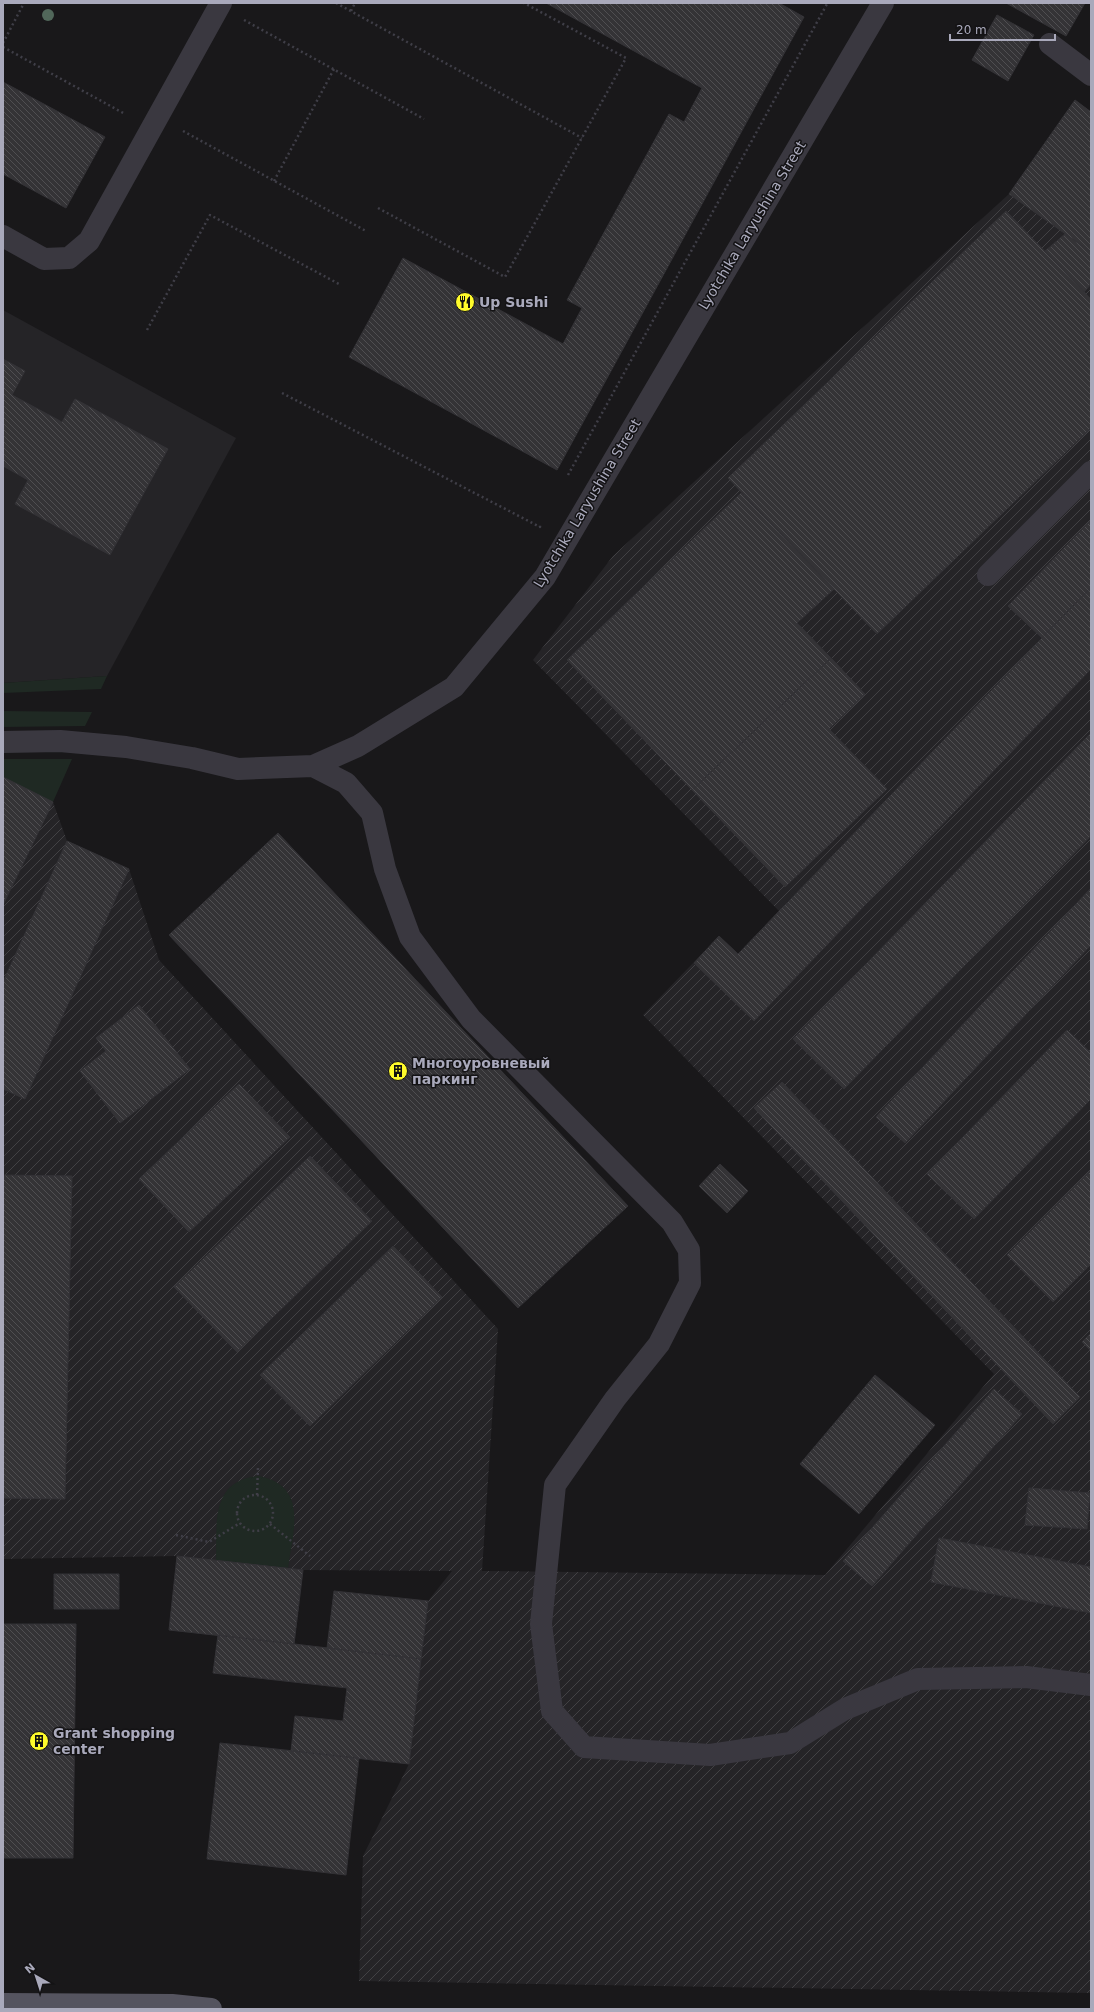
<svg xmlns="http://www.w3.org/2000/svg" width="1094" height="2012" font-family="'DejaVu Sans',sans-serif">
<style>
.built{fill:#252427}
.industrial{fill:url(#industrial-furrows)}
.green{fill:#1f2923}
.building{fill:url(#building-back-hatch);stroke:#333236}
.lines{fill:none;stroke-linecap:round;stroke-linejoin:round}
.path{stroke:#3f3e47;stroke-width:2.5;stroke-dasharray:2 3;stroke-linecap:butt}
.minor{stroke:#3a3840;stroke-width:22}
.major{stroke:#55545f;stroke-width:22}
.tree{fill:#51675a}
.labels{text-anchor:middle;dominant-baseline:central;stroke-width:3;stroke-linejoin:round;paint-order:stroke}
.street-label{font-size:14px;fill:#a9a9bb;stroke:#141315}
.poi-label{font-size:14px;font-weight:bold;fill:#a9a9bb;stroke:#141315;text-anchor:start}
</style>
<defs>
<pattern id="industrial-furrows" width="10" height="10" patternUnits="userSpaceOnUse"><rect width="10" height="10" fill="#252427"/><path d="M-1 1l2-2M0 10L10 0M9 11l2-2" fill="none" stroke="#424144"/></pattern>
<pattern id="building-back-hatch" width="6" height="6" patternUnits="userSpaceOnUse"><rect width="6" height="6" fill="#343336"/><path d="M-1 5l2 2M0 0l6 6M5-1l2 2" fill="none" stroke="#4f4e51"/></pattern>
</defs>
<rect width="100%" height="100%" fill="#19181a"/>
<path class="built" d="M3,310l233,128 -129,238 -104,7z"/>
<path class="industrial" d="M1075,100l16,12v1881l-732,-12 4,-125 46,-92 19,-163 24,-30 -149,-1 -126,-14 -174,3v-782l50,25 14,39 62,28 30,91 339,369 -16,242 343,4 169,-201 -351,-359 76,-79 19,18 41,-43 -246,-251 80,-104 396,-362z"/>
<path class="green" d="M107,676l-6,13 -98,4v-10z
M3,711l89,1 -7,14 -82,1z
M3,759h69l-19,43 -50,-25z
M258,1476c51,9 35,56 30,92l-72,-8c1,-36 -6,-79 42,-84z"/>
<path class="building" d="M546,3h233l25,14 -247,453 -208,-113 54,-99 160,86 19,-36 -15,-8 102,-186 15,8 18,-34z
M1006,3h79l-19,33z
M997,15l37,20 -26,46 -36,-21z
M3,82l102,55 -39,71 -63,-34z
M1075,100l16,12v140l-82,-58z
M1006,211l85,88v129l-214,206 -149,-156z
M1065,234l26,18v32l-7,8 -39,-41z
M3,359l22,12 -13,24 50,27 13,-23 93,50 -58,106 -95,-51 13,-24 -25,-14z
M741,493l93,96 -37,34 34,35 -139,132 -125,-130z
M1091,520v67l-49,51 -34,-32z
M1091,587v82l-337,352 -60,-58 25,-27 19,18z
M831,658l34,36 -36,35 58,60 -102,98 -93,-97z
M1091,733v103l-247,253 -51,-50z
M3,777l50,25 -50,103z
M278,833l350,373 -110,102 -349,-373z
M67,841l62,28 -104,230 -22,-10v-107z
M1091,888v57l-186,198 -29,-26z
M139,1005l51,64 -70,54 -40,-52 26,-20 -10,-13z
M1067,1030l24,23v46l-117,120 -47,-45z
M782,1082l298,315 -27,27 -299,-316z
M239,1084l51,53 -101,95 -50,-53z
M310,1156l62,65 -135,131 -63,-65z
M720,1164l28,27 -21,22 -28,-27z
M1091,1170v94l-38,38 -46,-47z
M3,1175l69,1 -7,323 -62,-1z
M393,1246l49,51 -132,129 -50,-51z
M1091,1333v18l-9,-9z
M875,1375l60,50 -76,89 -59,-50z
M994,1389l28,25 -150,172 -29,-25z
M1029,1488l61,5 -3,36 -62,-4z
M939,1538l152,29v46l-160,-31z
M177,1556l126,14 -9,74 -125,-14z
M54,1574h65v35h-65z
M334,1591l94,10 -7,58 -94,-11z
M3,1624h73l-3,234h-70z
M218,1635l203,24 -12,105 -118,-13 4,-35 48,5 4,-33 -134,-15z
M220,1743l139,15 -13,117 -139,-16z"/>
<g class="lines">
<path class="path" d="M336,3l246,135
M351,11l4,-8
M244,20l180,99
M3,43l21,-40
M3,47l122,67
M183,131l183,100
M274,181l60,-112
M378,208l127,69 121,-219 -102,-55
M147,330l63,-115 129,69
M282,393l258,134v-2
M568,475l259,-471 -2,-1
M237 1513a18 18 0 1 1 36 0a18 18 0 1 1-36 0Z
M257,1495l1,-28
M270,1524l40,32
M176,1535l33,7 31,-19"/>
<path class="minor" d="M1050,44l41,31
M3,236l41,23 25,-1 20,-17 132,-238
M988,575l103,-103
M3,742l57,-1 66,6 66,11 46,11 75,-3 45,-20 96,-59 91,-110 338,-574
M313,766l33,17 26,30 13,56 25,68 61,82 201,203 17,28 1,33 -31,61 -44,55 -60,86 -14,139 11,87 32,36 126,8 80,-12 55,-34 73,-30 108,-2 65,8"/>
<path class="major" d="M3,2004l169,1 39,4"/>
</g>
<circle class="tree" cx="48" cy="15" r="6"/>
<defs>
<g id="restaurant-disc" transform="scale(1)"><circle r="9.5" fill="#fffb2b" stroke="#141315"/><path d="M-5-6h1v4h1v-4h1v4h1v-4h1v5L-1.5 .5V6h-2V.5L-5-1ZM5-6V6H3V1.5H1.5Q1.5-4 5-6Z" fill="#111"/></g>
<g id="building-disc" transform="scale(1)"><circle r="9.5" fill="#fffb2b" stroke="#141315"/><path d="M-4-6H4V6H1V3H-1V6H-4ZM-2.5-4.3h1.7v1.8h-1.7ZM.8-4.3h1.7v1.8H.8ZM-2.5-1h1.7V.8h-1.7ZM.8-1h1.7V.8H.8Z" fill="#111"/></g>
</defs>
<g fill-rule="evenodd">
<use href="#restaurant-disc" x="465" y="302"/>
<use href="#building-disc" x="398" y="1071"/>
<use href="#building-disc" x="39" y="1741"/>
</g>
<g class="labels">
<g class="street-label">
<text transform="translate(752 225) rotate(-59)">Lyotchika Laryushina Street</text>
<text transform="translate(587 503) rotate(-59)">Lyotchika Laryushina Street</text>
</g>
<g class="poi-label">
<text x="479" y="302">Up Sushi</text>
<text x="412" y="1063">Многоуровневый<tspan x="412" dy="16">паркинг</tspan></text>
<text x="53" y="1733">Grant shopping<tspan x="53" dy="16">center</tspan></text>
</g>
</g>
<rect width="1094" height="2012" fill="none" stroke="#a9a9bb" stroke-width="8"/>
<g transform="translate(36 1976) rotate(321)" stroke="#141315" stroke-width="3" paint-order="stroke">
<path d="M0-3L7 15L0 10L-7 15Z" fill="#a9a9bb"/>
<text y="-6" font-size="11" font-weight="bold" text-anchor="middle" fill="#a9a9bb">N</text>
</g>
<path d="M950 34v6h105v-6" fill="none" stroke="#a9a9bb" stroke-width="2"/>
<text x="956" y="34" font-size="12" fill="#a9a9bb" stroke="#141315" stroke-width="3" paint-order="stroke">20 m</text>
</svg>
